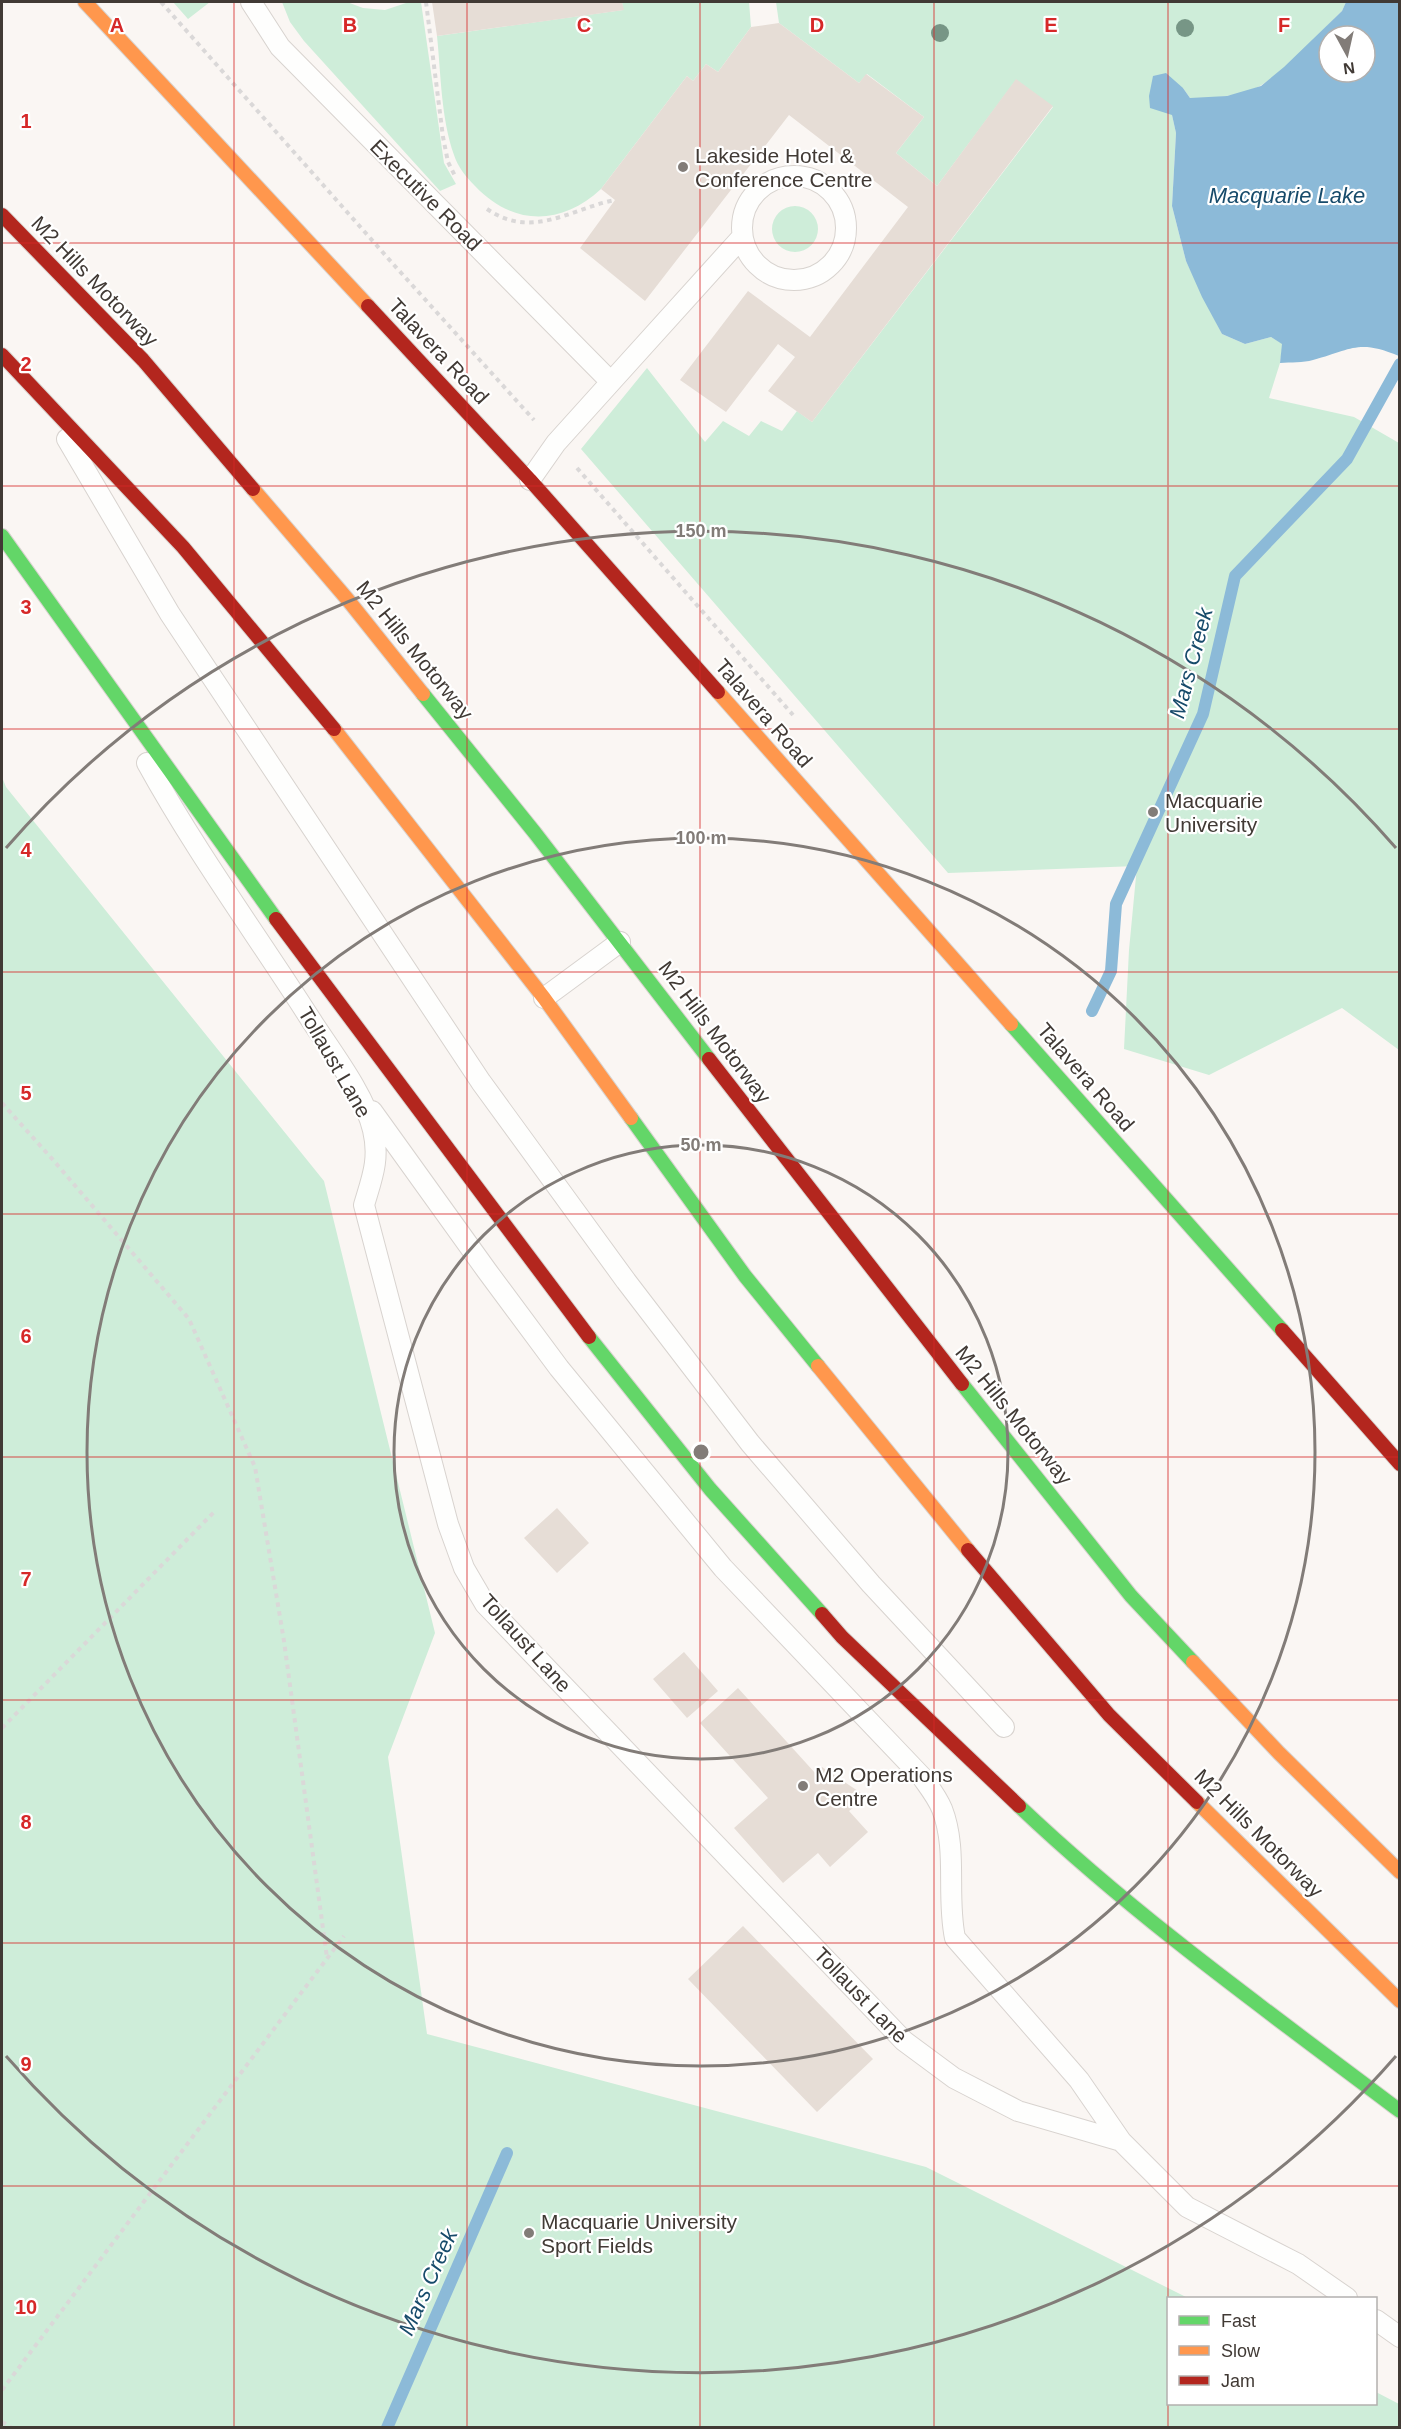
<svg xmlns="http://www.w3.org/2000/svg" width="1401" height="2429" font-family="Arial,sans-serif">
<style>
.green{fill:#ceedd9}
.water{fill:#8cbad8;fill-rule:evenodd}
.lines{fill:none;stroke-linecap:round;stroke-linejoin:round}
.stream{stroke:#8cbad8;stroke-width:12}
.building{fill:#e6ddd6}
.lane-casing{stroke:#d8d3cf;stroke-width:22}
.fast-casing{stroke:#d8d3cf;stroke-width:16}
.slow-casing{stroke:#d8d3cf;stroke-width:16}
.jam-casing{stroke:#d8d3cf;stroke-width:16}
.path{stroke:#dad8d8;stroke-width:4;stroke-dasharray:4.5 4.5;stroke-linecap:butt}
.lane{stroke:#fefefd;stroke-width:20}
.fast{stroke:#63d668;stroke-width:14}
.slow{stroke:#ff974d;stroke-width:14}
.jam{stroke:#b3261e;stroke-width:14}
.tree{fill:#779686}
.grid{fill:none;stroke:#d62828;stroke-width:1.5;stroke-opacity:0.55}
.ring{fill:none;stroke:#827c78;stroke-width:3}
.poi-dot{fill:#827c78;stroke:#fff;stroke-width:2}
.labels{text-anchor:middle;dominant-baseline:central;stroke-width:4.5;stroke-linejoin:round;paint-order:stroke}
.poi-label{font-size:21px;fill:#413a35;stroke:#fff;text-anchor:start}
.street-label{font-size:21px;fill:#413a35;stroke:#fff}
.water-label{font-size:22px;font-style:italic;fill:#174b6b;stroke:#fff}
.grid-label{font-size:20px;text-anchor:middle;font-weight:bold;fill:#d62828;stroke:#fff;stroke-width:4.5;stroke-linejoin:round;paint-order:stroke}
.centre{fill:#827c78;stroke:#fff;stroke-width:3}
.ring-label{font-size:18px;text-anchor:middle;font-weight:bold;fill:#827c78;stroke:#fff;stroke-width:4.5;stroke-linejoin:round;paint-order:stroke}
</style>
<rect width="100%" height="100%" fill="#faf6f3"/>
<path class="green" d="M173,2h37l-22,17z
M282,2h65l16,6 22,2 24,-8h12l23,161 12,21 -16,7 -136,-150 -14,-19z
M622,2h127l2,25 -33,45 -12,-8 -13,17 -6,-5 -86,113c-40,37 -88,37 -126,-3 -9,-9 -17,-19 -21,-31 -13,-37 -13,-80 -17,-119l186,-26z
M776,2h570l-4,9c-25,24 -50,54 -79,73 -18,12 -52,15 -73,14l-7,-10 -11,27 4,18 -4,73 14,55 36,73 23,10 26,-7 12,7 -3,19 -11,35 85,19 45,26v607l-57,-42 -133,67 -85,-26 5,-99 8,-84 -189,7 -367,-424 66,-81 58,74 18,-21 26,15 12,-15 21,10 15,-20 15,11 241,-315 -37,-27 -79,106 -41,-33 28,-36 -57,-43 -8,9 -80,-60z
M772 229a23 23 0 1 1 46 0a23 23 0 1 1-46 0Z
M2,777l4,10 318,394 111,452 -47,124 39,277 499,133 262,131h-20v106h208v-12l23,12v23h-1397z"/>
<path class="water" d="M1346,2h53v354c-40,-17 -47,-7 -86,4 -10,3 -22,2 -33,3l2,-19 -11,-7 -26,7 -23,-10 -20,-37 -16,-36 -14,-55 4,-73 -4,-18 -22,-7 -1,-12 4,-20 13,-3 17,15 7,10 37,-2 34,-10 23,-19 58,-56zM1329,36h36v36h-36z"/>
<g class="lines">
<path class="stream" d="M1092,1011l19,-40 5,-67 87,-190 32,-138 112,-117 53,-95
M387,2428l120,-275"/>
</g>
<path class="building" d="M432,2h190l2,8 -187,26z
M779,23l80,60 7,-9 58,43 -28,36 41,33 79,-107 37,27 -241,316 -44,-31 27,-34 -17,-13 -52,68 -46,-32 68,-89 62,46 98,-130 -119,-92 -144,186 -65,-53 35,-48 -14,-11 86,-113 6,5 13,-17 12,8 33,-45z
M557,1508l32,35 -32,30 -33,-35z
M684,1652l34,39 -31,27 -34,-39z
M738,1688l78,86 6,-7 45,30 -18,14 19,21 -38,35 -12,-14 -35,30 -49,-55 34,-30 -68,-75z
M743,1926l130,133 -56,53 -129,-133z"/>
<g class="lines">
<g class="lane-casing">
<path id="lane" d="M251,2l29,45 331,335 -55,61 -26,37
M742 228a52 52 0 1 1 104 0a52 52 0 1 1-104 0Z
M611,382l131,-145
M67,439l103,175 311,468 145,199 124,162 121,141 133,143
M147,763c49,89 109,171 164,257 20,31 54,75 62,110 7,29 -1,48 -9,75l84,319 16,44 21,36 419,437 50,37 64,33 103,30 66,66 111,57 49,34
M544,998l76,-56
M372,1111l115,160 72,97 164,200 199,209c7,10 15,20 20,32 16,41 4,86 13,129l124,142 42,61
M1376,2320l24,17"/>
</g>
<g class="fast-casing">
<path id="fast" d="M2,536l274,383
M423,694l112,139 174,226
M1011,1024l271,306
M631,1118l114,158 73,90
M589,1337l121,152 112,125
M962,1384l169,212 62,66
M1019,1806c118,112 251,207 381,305"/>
</g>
<g class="slow-casing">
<path id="slow" d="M85,2l283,304
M253,489l95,111 75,94
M718,692l293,332
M334,729l210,269 87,120
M818,1366l150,184
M1193,1662l86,91 121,119
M1197,1802l203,199"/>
</g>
<g class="jam-casing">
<path id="jam" d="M2,215l141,145 110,129
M368,306l162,174 188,212
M2,355l181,192 151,182
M276,919l313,418
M709,1059l253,325
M1282,1330l118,134
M968,1550l141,165 88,87
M822,1614l20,23 177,169"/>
</g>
<path class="path" d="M161,2l233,263 140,155
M426,2l17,135 5,25 7,14
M487,209c45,31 83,0 128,-9
M577,468l216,247
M2,1103l52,58 135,158 66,148 29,174 43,317
M2,1728l213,-217
M2,2390l342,-454
M2,2422l10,6"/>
<use href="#lane" class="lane"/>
<use href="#fast" class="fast"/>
<use href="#slow" class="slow"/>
<use href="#jam" class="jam"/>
</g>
<g class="tree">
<circle cx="1185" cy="28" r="9"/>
<circle cx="940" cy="33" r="9"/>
</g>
<path class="grid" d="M234,2v2426M467,2v2426M700,2v2426M934,2v2426M1168,2v2426M2,243h1398M2,486h1398M2,729h1398M2,972h1398M2,1214h1398M2,1457h1398M2,1700h1398M2,1943h1398M2,2186h1398"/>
<g class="ring">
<circle cx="701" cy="1452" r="307"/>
<circle cx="701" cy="1452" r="614"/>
<path d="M1396 2056A921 921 0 0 1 6 2056M6 848A921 921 0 0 1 1396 848"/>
</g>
<g class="poi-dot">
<circle cx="683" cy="167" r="6"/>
<circle cx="1153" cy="812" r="6"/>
<circle cx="803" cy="1786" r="6"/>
<circle cx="529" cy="2233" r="6"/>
</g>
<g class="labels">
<g class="poi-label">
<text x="695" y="155">Lakeside Hotel &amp;<tspan x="695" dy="24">Conference Centre</tspan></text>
<text x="1165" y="800">Macquarie<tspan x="1165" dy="24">University</tspan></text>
<text x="815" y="1774">M2 Operations<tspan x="815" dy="24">Centre</tspan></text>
<text x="541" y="2221">Macquarie University<tspan x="541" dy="24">Sport Fields</tspan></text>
</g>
<g class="street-label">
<text transform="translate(426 195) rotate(45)">Executive Road</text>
<text transform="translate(95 281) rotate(46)">M2 Hills Motorway</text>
<text transform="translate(439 351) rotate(47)">Talavera Road</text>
<text transform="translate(415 650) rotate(51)">M2 Hills Motorway</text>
<text transform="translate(764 713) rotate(49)">Talavera Road</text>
<text transform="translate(715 1032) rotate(53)">M2 Hills Motorway</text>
<text transform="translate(335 1062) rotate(60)">Tollaust Lane</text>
<text transform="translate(1086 1077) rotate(49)">Talavera Road</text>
<text transform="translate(1014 1415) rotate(51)">M2 Hills Motorway</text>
<text transform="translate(526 1643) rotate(48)">Tollaust Lane</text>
<text transform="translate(1259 1833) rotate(45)">M2 Hills Motorway</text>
<text transform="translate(861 1995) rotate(46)">Tollaust Lane</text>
</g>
<g class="water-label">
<text x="1287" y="195">Macquarie Lake</text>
<text transform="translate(1191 663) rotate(-75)">Mars Creek</text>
<text transform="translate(428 2282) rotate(-66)">Mars Creek</text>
</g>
</g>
<g class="grid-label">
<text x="117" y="32">A</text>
<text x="350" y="32">B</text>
<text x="584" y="32">C</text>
<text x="817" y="32">D</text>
<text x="1051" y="32">E</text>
<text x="1284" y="32">F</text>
<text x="26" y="128">1</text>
<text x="26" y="371">2</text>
<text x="26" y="614">3</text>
<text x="26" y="857">4</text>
<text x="26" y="1100">5</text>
<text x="26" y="1343">6</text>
<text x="26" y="1586">7</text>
<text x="26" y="1829">8</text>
<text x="26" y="2071">9</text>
<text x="26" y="2314">10</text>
</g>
<circle cx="701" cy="1452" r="9" class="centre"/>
<g class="ring-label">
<text x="701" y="537">150 m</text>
<text x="701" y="844">100 m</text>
<text x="701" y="1151">50 m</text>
</g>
<rect width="1401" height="2429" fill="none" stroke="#413a35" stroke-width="6"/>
<rect x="1167" y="2297" width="210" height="108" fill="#ffffff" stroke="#b3b0ae" stroke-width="1.5"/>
<rect x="1179" y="2316" width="30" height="9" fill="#63d668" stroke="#b3b0ae" stroke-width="1.5"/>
<text x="1221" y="2327" font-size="18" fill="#413a35">Fast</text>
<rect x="1179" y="2346" width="30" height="9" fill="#ff974d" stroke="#b3b0ae" stroke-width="1.5"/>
<text x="1221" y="2357" font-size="18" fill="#413a35">Slow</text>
<rect x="1179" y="2376" width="30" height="9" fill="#b3261e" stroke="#b3b0ae" stroke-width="1.5"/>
<text x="1221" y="2387" font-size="18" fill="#413a35">Jam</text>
<g transform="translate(1347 54) rotate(172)"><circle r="28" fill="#ffffff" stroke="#b3b0ae" stroke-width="1.5"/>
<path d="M0-4.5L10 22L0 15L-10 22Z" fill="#827c78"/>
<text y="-9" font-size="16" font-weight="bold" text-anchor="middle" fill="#413a35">N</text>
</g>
</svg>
